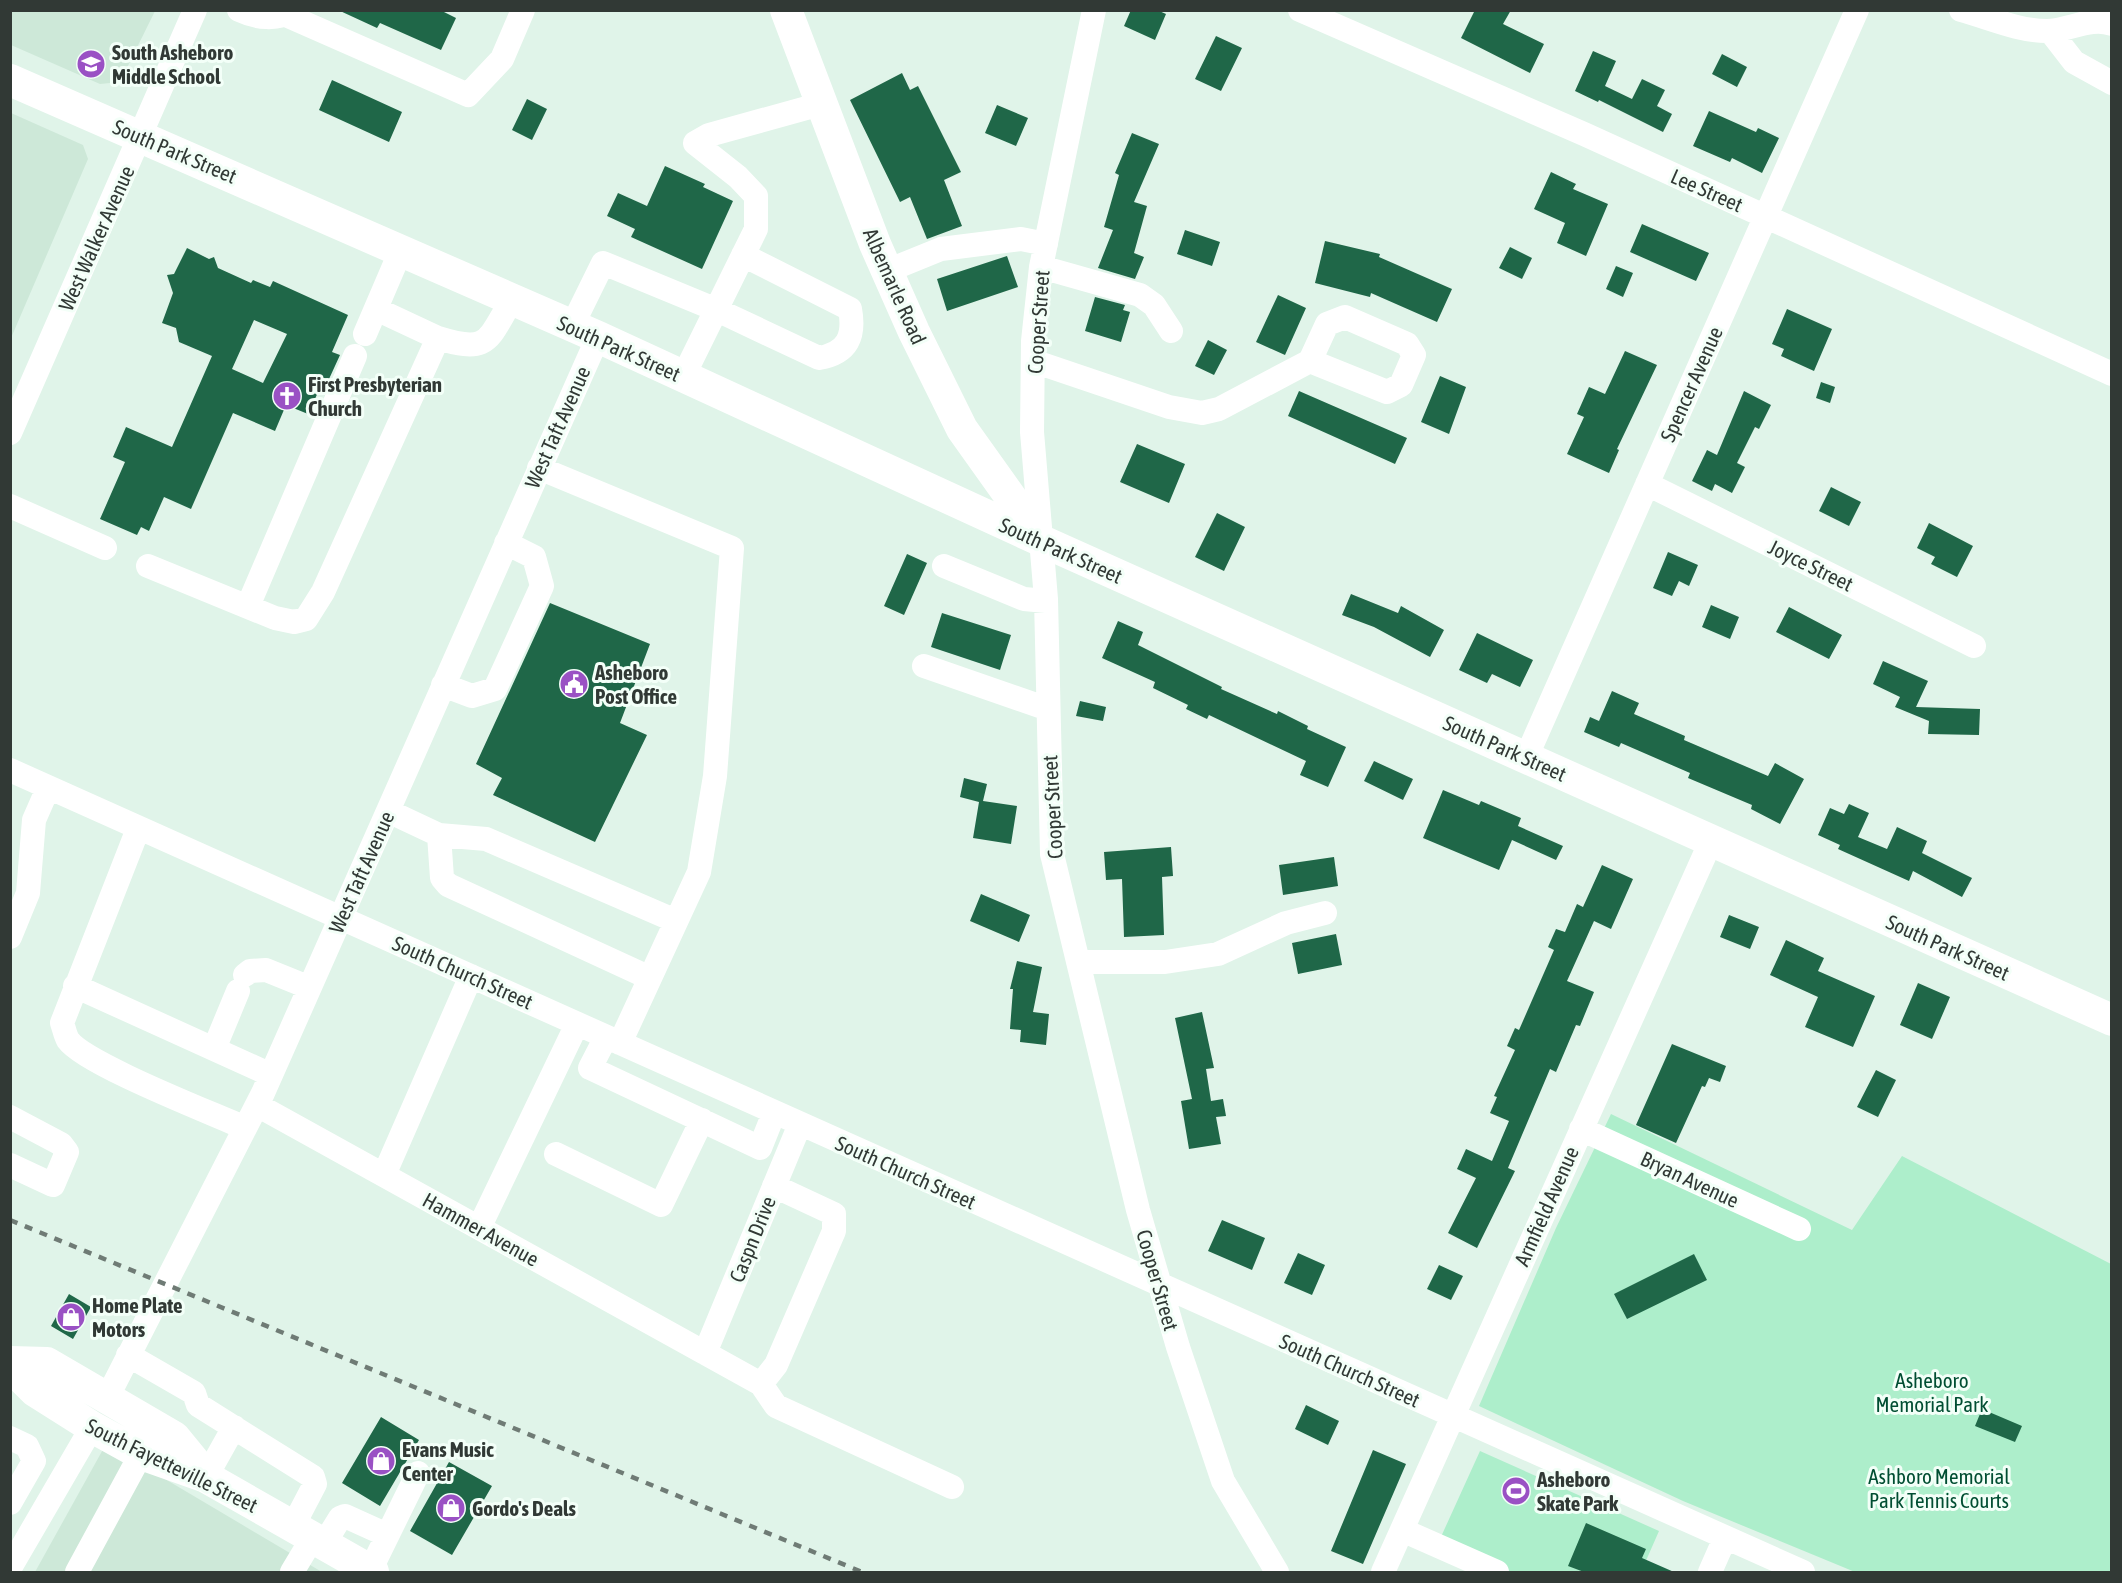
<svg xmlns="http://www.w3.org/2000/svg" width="2122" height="1583" font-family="'Asap Condensed',sans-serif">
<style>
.built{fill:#cde8d8}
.green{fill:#adeecb}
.building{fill:#1f6748;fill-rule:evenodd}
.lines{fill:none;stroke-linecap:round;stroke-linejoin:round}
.minor{stroke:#fff;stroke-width:24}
.major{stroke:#fff;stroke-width:32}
.rail{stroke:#6f7b75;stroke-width:4.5;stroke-dasharray:8 8;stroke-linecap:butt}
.labels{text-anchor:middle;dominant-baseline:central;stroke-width:6;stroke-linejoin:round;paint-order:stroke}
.poi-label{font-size:21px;font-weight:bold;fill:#313935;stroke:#f3fff8;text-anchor:start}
.street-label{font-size:21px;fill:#313935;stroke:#f3fff8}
.park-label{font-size:21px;fill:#004e32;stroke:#f3fff8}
</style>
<rect width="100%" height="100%" fill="#e0f4e9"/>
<path class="built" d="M11,10h144v1l-35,71 -20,2 -89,-39z
M11,113l72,32 5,14 -77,179z
M106,1444l216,128h-287z"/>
<path class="green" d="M1611,1114l241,116 50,-74 209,108v308h-256l-172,-71 -204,-95 77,-178z
M1480,1451l179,80 -18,41h-157l-49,-22z"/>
<path class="building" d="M338,10h102l16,8 -15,32 -61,-27 -3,5z
M1131,10h26l9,4 -11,26 -31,-14z
M1475,10h36l-8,14 41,20 -14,29 -69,-35z
M1216,36l26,12 -21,43 -26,-12z
M1593,51l23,10 -11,25 27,13 10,-20 23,11 -8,16 15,8 -9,18 -64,-32 -1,2 -23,-11z
M1722,54l25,13 -10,20 -25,-13z
M902,73l8,17 8,-4 43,86 -17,8 18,46 -35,13 -17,-42 -10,5 -50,-102z
M332,80l70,32 -13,30 -70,-32z
M527,99l20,10 -15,31 -20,-10z
M997,105l31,13 -12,28 -31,-13z
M1709,111l47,21 2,-4 21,10 -17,35 -30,-15 -2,4 -37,-16z
M1132,133l27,11 -25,58 13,4 -13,47 10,4 -9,22 -37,-11 15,-38 -9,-3 15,-52 -4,-2z
M665,166l40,18 -2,3 30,14 -31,68 -71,-32 4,-8 -28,-13 11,-23 29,13z
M1551,172l25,12 -3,5 35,15 -22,52 -29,-13 8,-20 -31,-14z
M1642,224l67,29 -13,28 -66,-29z
M1185,230l35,12 -8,24 -35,-12z
M1325,241l55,13 -1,3 73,32 -15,33 -66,-29 -1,4 -55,-14z
M1510,247l22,11 -10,21 -23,-11z
M187,248l22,11 5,-2 4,11 33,15 2,-3 17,7 3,-6 75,34 -16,37 8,3 -16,35 -4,-2 -12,26 -22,-9 -11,26 -42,-18 -42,96 -27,-12 -15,34 -8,-4 -4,8 -37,-16 25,-57 -12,-5 13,-30 46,20 40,-91 -33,-14 -3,-14 -14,-5 11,-30 -6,-18 7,-1zM254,320l33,14 -24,49 -31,-14z
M1007,256l11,31 -71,24 -10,-32z
M1616,266l17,7 -10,24 -17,-8z
M1278,295l28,13 -21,47 -29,-13z
M1095,297l30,8 -2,5 7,2 -9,30 -36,-11z
M1787,309l45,20 -18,42 -33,-15 3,-7 -12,-5z
M1208,340l19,10 -13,25 -19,-9z
M1625,351l32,14 -40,84 2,1 -10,23 -42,-19 17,-37 -7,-3 12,-27 16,7z
M1440,376l26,11 -17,47 -28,-12z
M1821,382l14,5 -5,16 -14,-5z
M1299,391l108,47 -12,26 -107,-48z
M1744,391l27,14 -12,24 -4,-2 -18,36 8,4 -13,26 -17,-9 -3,7 -20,-10 15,-31 10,5z
M1137,444l48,20 -16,39 -49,-21z
M1831,487l30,15 -12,24 -30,-15z
M1217,513l28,14 -21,44 -29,-14z
M1929,523l44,23 -16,31 -26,-13 4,-7 -18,-9z
M1668,552l30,13 -9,21 -10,-5 -7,15 -19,-8z
M907,554l20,9 -23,52 -20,-9z
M1351,594l47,19 3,-7 43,24 -14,27 -56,-30 -32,-12z
M550,603l100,41 -30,79 27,12 -52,107 -102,-47 9,-17 -26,-14z
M1711,605l28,12 -9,22 -28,-12z
M1789,607l53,28 -13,24 -53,-27z
M942,613l69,22 -11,35 -69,-23z
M1118,621l25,11 -5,13 84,42 -1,2 56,25 1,-3 30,15 -1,3 39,18 -18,40 -28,-12 6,-14 -97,-46 -2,4 -21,-10 2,-4 -35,-17 2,-6 -53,-24z
M1477,633l56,27 -13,27 -28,-13 -5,9 -28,-13z
M1883,661l45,20 -12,26 64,2 -1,26 -51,-1 1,-13 -34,-14 5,-10 -27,-13z
M1612,691l27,12 -5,11 51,22 -1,4 84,36 7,-13 29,16 -24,45 -29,-15 1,-4 -64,-27 2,-5 -69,-30 -2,4 -35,-15 6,-15 9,4z
M1080,701l26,6 -3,14 -27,-5z
M1374,761l39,18 -10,21 -39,-19z
M964,778l23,6 -4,17 34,5 -6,38 -38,-6 6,-36 -19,-5z
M1443,790l36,15 2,-4 40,17 -3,8 45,20 -7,14 -44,-20 -13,30 -76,-32z
M1849,804l20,9 -11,24 29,12 10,-22 30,14 -5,12 50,25 -10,19 -49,-26 -4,10 -71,-32 2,-4 -22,-10 12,-27 14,6z
M1171,847l2,29 -11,1 2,58 -40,2 -2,-58 -16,1 -2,-28z
M1334,857l4,29 -55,9 -4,-30z
M1602,865l31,14 -22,50 -17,-8 -27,60 27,11 -14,34 -4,-1 -20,47 -6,-3 -42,99 7,3 -38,77 -29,-15 28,-55 -19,-9 9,-20 26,12 17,-40 -19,-8 7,-16 -3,-1 21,-46 -8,-4 8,-18 4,2 35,-80 -6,-3 8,-18 9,3 12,-28 6,3z
M981,894l49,21 -11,27 -49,-21z
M1729,915l30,12 -9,22 -30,-12z
M1336,934l6,31 -44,9 -6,-31z
M1786,940l38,18 -6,13 57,25 -22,51 -48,-20 13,-30 -48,-22z
M1017,961l25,6 -9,45 16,2 -3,31 -26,-3 1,-12 -11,-1 3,-40h-3z
M1918,983l32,14 -18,42 -32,-14z
M1202,1012l12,56 -8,1 5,32 12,-2 3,17 -10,1 5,27 -32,5 -8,-48 11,-2 -17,-81z
M1672,1044l54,22 -6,16 -11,-4 -4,9 -3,-1 -26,57 -40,-18z
M1876,1070l20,10 -18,37 -21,-10z
M1222,1220l43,18 -13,32 -44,-19z
M1298,1253l27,12 -13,30 -28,-12z
M1694,1254l13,26 -80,39 -13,-25z
M1439,1265l24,11 -12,24 -24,-11z
M69,1294l22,13 -18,32 -22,-13z
M1306,1405l33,16 -11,24 -33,-16z
M1982,1409l40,17 -7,16 -40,-16z
M381,1417l38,23 -39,66 -38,-23z
M1373,1450l33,14 -43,100 -32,-13z
M449,1462l43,24 -40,69 -42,-24z
M1586,1523l60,26 -4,9 32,14h-90l-16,-6z"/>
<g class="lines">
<path class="minor" d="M239,10c17,8 38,11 55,0
M1094,10l-53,257 -8,74 -1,91 14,167 6,255 86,356 40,137 45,134 54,91
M1300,10l284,124 528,240
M1961,10c29,8 57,21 86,21 21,0 44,-15 65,-7
M286,15l182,80 34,-36 21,-49
M2050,31l24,31 38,21
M1041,267l99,28 14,10 17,26
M887,271l54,-22 80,-10 25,5
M376,309l62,29
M572,326l31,-63 114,47 102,48c29,-5 36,-22 31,-49l-107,-54
M365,334l36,-84
M1033,361l136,46 33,6 17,-4 91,-48 17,-37 18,-7 62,27 7,11 -13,30 -14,7 -77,-31
M683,377l73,-148v-33l-18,-19 -43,-34 14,-8 112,-31
M10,433l185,-423
M539,468l193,80 -17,228 -16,96 -79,171
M1647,484l327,162
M10,506l95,42
M148,566l127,52 19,4 12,-3 17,-27 115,-254c52,16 49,2 74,-38
M944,566l80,33 22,2
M248,606l107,-250
M924,666l124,43
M443,685l29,11 23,-7 47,-103 -8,-29 -28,-14
M1526,758l331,-748
M10,770l1793,802
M388,811l51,24 47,4 190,82
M138,829l-76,194c2,5 3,12 6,17 17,24 144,73 177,88
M439,835l3,43 6,7 202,93
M10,937l18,-44 6,-73 14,-32
M1078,962h87l53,-8 68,-31 39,-10
M245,975l5,-4 16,-1 42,17
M75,986l196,89
M606,1037l-16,31 170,80 14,-35
M214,1049l24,-58
M257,1105l504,279 15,22 176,81
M10,1117l51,27 6,8 -14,33 -43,-20
M1581,1129l218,100
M556,1154l105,51 41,-85
M384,1175l87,-199
M479,1228l98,-204
M705,1353l95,-229
M128,1355l66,38 4,12 115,72 2,7 -22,42
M761,1384l15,-19 58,-134v-17l-60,-28
M107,1398l156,-305 335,-756
M10,1438l17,8 7,15 -24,42
M206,1477l28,-50
M1402,1530l95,42
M324,1544l16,-26 5,-2 42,19
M10,1568l82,-141
M370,1571l48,-98
M77,1572l64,-118
M292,1572l21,-35
M1383,1572l328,-731
M1710,1572l15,-34"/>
<path class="major" d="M786,10l89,234 39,88 48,97 77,108
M10,80l588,257 444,204 1070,479
M10,1362l37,1 127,74 32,39
M10,1366l25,25 57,36 49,27 65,23 167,95"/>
<path class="rail" d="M10,1220l852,352"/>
</g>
<defs>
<g id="school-disc" transform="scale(1.5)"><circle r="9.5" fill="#9a51c4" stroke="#f3fff8"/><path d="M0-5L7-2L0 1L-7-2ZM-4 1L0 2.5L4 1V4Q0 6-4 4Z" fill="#fff"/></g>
<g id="church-disc" transform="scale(1.5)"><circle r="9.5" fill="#9a51c4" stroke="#f3fff8"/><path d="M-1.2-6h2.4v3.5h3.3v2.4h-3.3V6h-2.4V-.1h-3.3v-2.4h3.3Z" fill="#fff"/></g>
<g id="civic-disc" transform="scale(1.5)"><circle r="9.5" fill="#9a51c4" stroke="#f3fff8"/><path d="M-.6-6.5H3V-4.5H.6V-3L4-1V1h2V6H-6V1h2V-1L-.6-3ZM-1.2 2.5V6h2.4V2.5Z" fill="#fff"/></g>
<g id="shop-disc" transform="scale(1.5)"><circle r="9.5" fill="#9a51c4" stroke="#f3fff8"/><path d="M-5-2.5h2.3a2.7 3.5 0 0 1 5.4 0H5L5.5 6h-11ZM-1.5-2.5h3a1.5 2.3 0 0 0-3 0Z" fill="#fff"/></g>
<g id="stadium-disc" transform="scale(1.5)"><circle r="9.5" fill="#9a51c4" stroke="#f3fff8"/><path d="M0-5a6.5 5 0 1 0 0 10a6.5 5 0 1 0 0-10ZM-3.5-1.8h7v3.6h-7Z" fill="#fff"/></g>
</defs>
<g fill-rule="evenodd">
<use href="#school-disc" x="91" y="64"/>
<use href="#church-disc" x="287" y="396"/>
<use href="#civic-disc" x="574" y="684"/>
<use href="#shop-disc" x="71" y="1317"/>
<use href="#shop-disc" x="381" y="1461"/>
<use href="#stadium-disc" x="1516" y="1491"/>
<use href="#shop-disc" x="451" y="1508"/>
</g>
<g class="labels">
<g class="poi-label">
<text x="112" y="52">South Asheboro<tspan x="112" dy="24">Middle School</tspan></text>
<text x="308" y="384">First Presbyterian<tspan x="308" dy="24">Church</tspan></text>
<text x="595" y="672">Asheboro<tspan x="595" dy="24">Post Office</tspan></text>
<text x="92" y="1305">Home Plate<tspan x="92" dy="24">Motors</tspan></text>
<text x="402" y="1449">Evans Music<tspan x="402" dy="24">Center</tspan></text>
<text x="1537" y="1479">Asheboro<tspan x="1537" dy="24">Skate Park</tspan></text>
<text x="472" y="1508">Gordo's Deals</text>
</g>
<g class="street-label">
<text transform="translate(175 151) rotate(23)">South Park Street</text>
<text transform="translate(1707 190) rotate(24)">Lee Street</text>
<text transform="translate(96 238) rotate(-66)">West Walker Avenue</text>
<text transform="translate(895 286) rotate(66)">Albemarle Road</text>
<text transform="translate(1038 322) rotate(-86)">Cooper Street</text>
<text transform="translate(619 348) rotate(24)">South Park Street</text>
<text transform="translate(1691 384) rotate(-66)">Spencer Avenue</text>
<text transform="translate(557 427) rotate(-66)">West Taft Avenue</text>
<text transform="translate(1061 550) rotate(24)">South Park Street</text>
<text transform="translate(1811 565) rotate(26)">Joyce Street</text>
<text transform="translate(1505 748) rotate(24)">South Park Street</text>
<text transform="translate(1052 807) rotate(-93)">Cooper Street</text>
<text transform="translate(361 872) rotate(-66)">West Taft Avenue</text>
<text transform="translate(1948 947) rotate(24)">South Park Street</text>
<text transform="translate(463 972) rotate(24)">South Church Street</text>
<text transform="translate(906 1172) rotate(24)">South Church Street</text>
<text transform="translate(1690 1179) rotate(25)">Bryan Avenue</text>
<text transform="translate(1546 1206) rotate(-66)">Armfield Avenue</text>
<text transform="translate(481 1229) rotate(29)">Hammer Avenue</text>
<text transform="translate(752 1239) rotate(-68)">Caspn Drive</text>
<text transform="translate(1158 1280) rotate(74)">Cooper Street</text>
<text transform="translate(1350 1370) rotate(24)">South Church Street</text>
<text transform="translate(172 1465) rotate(26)">South Fayetteville Street</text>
</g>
<g class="park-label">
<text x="1932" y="1380">Asheboro<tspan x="1932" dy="24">Memorial Park</tspan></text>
<text x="1939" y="1476">Ashboro Memorial<tspan x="1939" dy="24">Park Tennis Courts</tspan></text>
</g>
</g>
<rect width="2122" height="1583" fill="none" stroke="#313935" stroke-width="24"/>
</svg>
